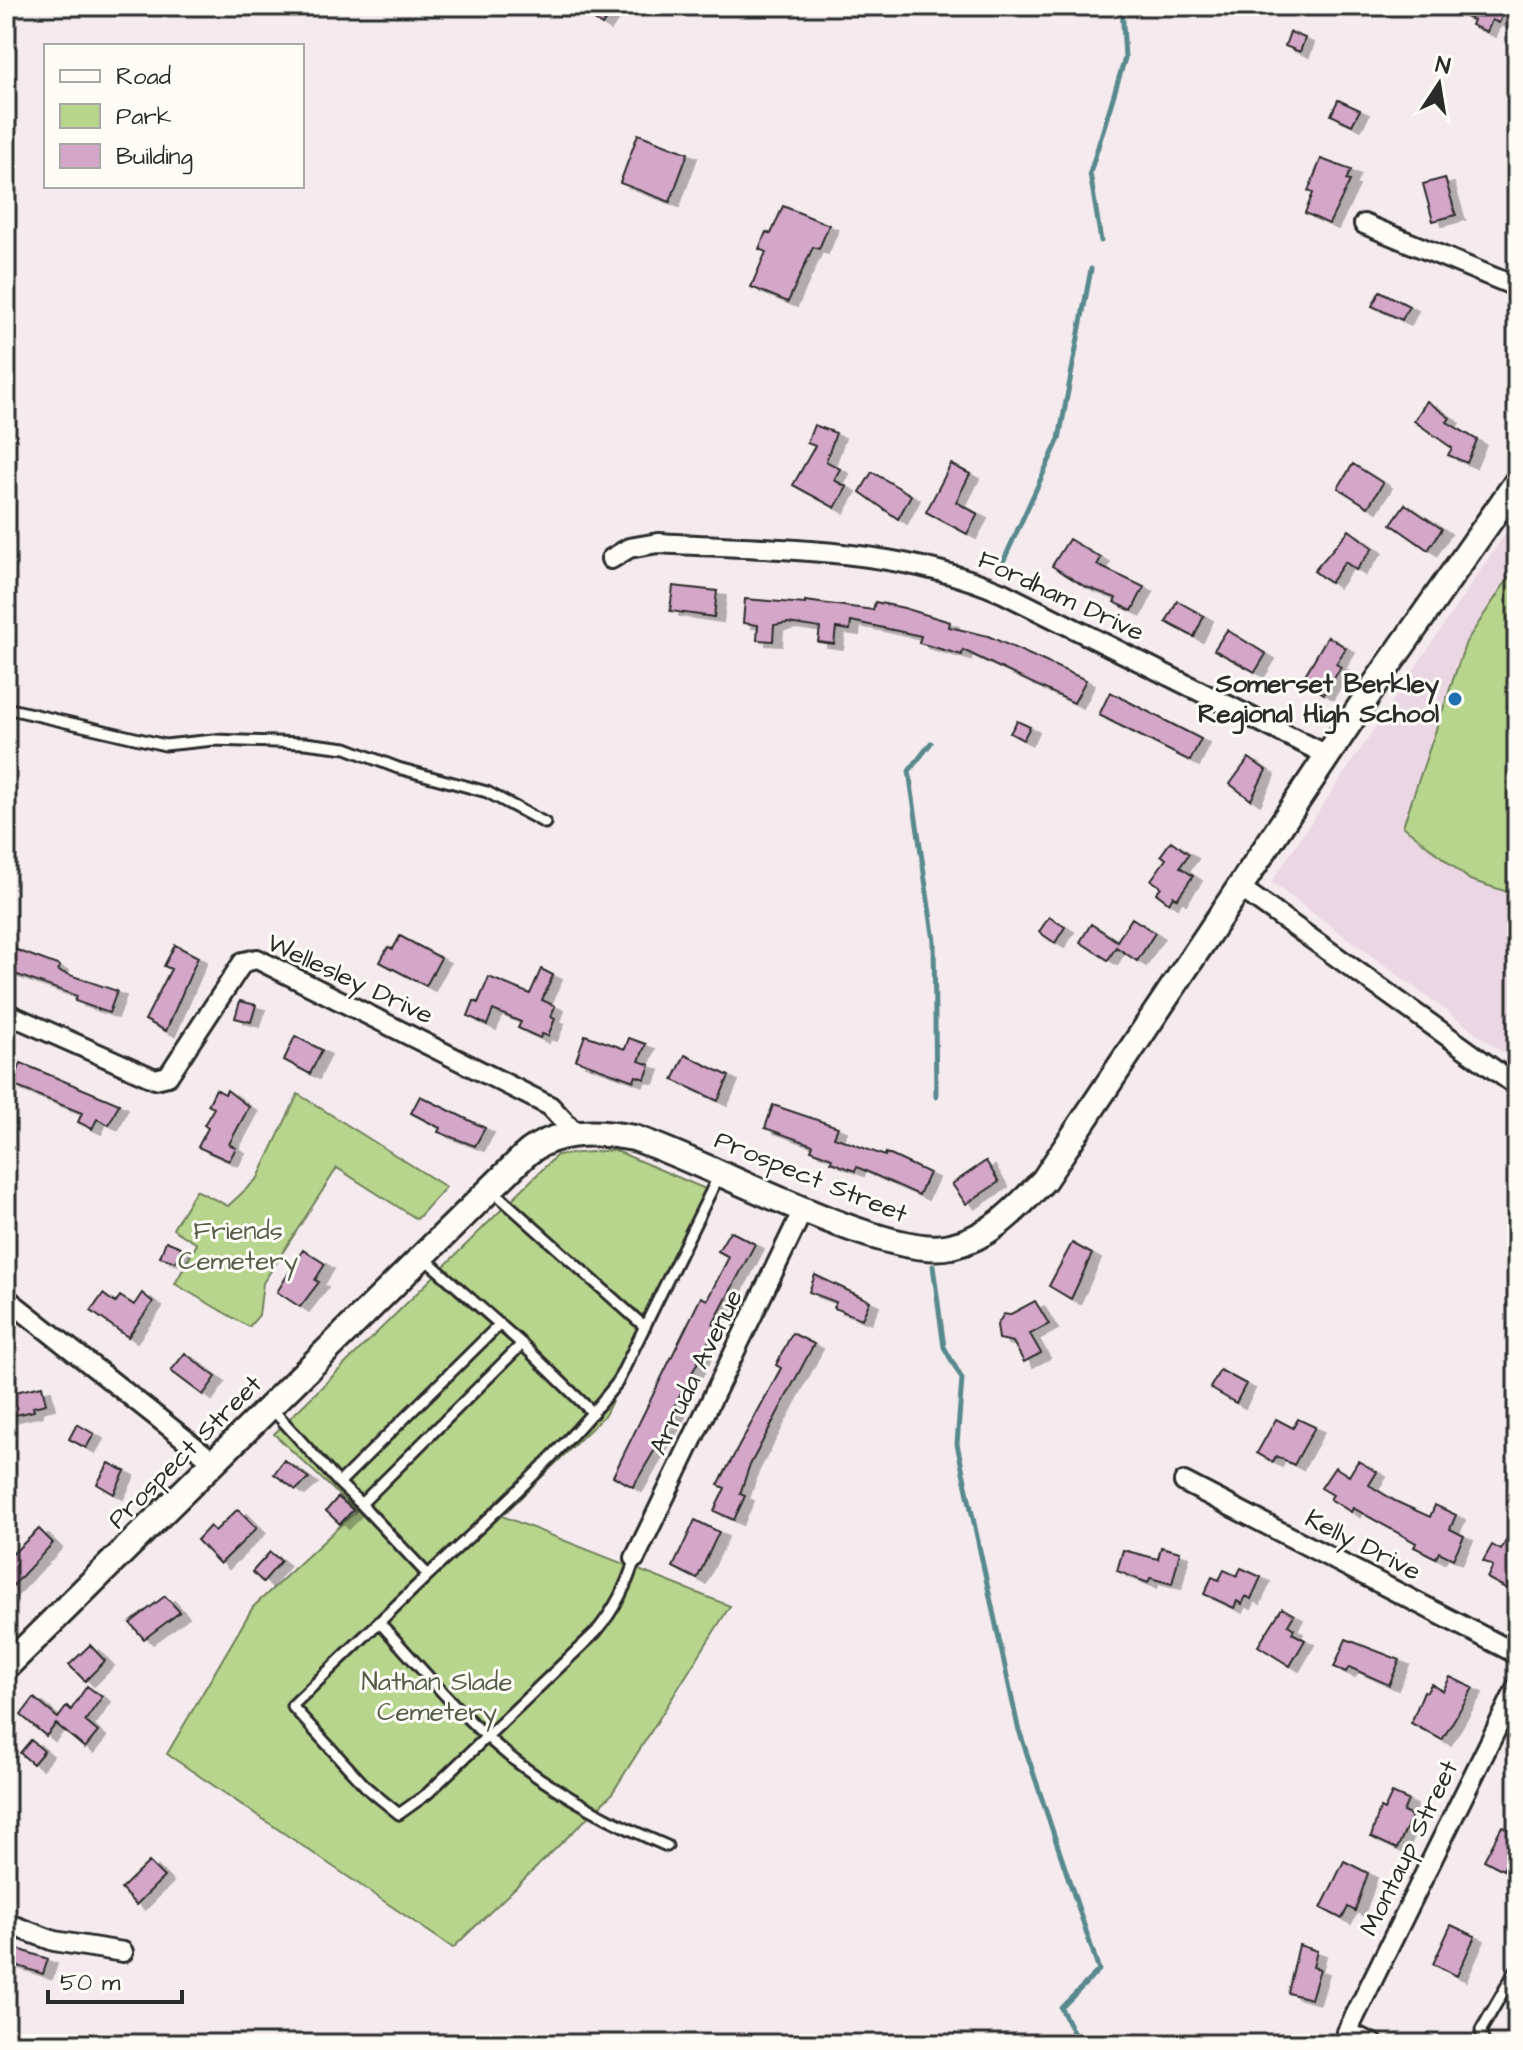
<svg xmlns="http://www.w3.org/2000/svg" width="1523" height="2050" font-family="'Architects Daughter',sans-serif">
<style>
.built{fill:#ebd7e3}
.green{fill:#b7d58d;stroke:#71805c;stroke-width:2}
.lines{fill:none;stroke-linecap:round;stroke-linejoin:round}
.stream{stroke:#58898d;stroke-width:5}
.building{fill:#d4a7c9;stroke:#2b2b2b;stroke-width:2;filter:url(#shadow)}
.service-casing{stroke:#2b2b2b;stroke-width:15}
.minor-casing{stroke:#2b2b2b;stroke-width:24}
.tertiary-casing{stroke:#2b2b2b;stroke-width:30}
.service{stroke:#fdfcf7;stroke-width:9}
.minor{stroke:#fdfcf7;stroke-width:18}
.tertiary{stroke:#fdfcf7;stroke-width:24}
.poi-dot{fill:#1f6fb2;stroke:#fdfcf7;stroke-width:3}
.labels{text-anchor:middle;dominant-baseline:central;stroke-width:6;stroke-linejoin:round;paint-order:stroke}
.street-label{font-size:26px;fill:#2b2b2b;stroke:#fdfcf7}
.poi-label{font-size:26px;font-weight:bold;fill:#2b2b2b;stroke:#fdfcf7;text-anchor:end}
.park-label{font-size:26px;fill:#555e48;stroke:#fdfcf7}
</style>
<defs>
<filter id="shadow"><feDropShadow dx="9" dy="5" stdDeviation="0" flood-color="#0004"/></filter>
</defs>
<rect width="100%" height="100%" fill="#f5ebee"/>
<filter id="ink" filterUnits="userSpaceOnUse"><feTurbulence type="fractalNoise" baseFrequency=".0125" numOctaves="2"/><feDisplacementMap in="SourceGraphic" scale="16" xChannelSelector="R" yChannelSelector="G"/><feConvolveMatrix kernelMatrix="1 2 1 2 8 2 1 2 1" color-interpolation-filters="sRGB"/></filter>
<g filter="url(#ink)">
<path class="built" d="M1517,516v547l-246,-181z"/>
<path class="green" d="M1517,565v330l-47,-15 -67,-54 63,-184z
M298,1094l148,93 -29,32 -80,-51 -74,115 -4,32 -10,12 -74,-43 22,-40 -24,-15 23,-39 32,16 30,-28z
M614,1150l101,43 -110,222 -103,101 228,90 -119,189 -158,153 -286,-194 86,-147 103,-96 -82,-77 283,-279z"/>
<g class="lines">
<path class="stream" d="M1101,241l-11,-68 35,-115 -3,-52
M1003,562l56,-123 32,-170
M931,743l-22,28 25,170 2,156
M933,1266l11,81 18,32 -5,65 61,283 81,243 -38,38 18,36"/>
</g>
<path class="building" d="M574,6h41l-13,19z
M1442,6h65l-8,17 -7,-3 -5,12 -16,-7 2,-5z
M1290,32l15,6 -5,14 -15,-6z
M1338,100l22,10 -8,15 -21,-10z
M638,134l50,19 -18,49 -50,-19z
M1321,159l30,11 -5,10 4,1 -21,43 -24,-11 8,-20 -5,-2z
M1445,178l11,37 -23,6 -10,-37z
M783,206l46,19 -10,24 -6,-2 -25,55 -37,-15 15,-35 -7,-3 7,-17 5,2z
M1380,291l29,15 -7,14 -30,-14z
M1427,401l23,17 -3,4 30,18 -10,23 -19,-8 4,-7 -38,-27z
M814,425l22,8 -10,28 14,8 -6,11 13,7 -12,21 -42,-23 22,-39 -8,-3z
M951,464l19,10 -14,28 22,12 -11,20 -41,-22z
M1353,464l30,19 -15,24 -30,-19z
M872,472l39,23 -13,24 -38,-27z
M1405,504l37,25 -14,21 -37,-26z
M1349,530l24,18 -17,22 -11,-8 -15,21 -16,-12z
M1069,539l32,19 -4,7 47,22 -12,24 -18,-9 2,-4 -32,-12 -32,-20z
M673,586l44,5 -3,26 -44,-6z
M745,599l60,5v-3l68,9 2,-8 29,6 46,14 -1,5 39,9 98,44 -12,23 -111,-53 -1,5 -43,-12 2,-7 -70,-15 -1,9 -14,-2 -2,16 -16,-2 2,-14 -32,-5 -14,2 -1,16 -16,-1 1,-15 -15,-2z
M1177,601l27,15 -10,21 -28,-15z
M1227,630l39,24 -11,18 -41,-22z
M1328,636l18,12 -10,16 5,3 -17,27 -22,-14z
M1110,692l91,47 -11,22 -91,-46z
M1017,721l13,6 -7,13 -13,-7z
M1249,758l17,12 -15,30 -21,-16z
M1171,841l18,13 -9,13 13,9 -16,23 -4,-3 -4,7 -13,-10 5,-6 -10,-7 15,-21 -5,-4z
M1049,917l16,10 -10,16 -16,-11z
M1132,918l23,15 -18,28 -21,-14 -8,13 -28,-18 11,-18 26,17z
M400,936l41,22 -15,28 -46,-24 8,-15 5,2z
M175,945l23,12 -32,74 -21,-11 26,-51 -7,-3z
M14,949l46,17 -2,5 59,20 -8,22 -34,-12 2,-5 -71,-25z
M541,969l12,6 -11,25 13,6 -4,11 4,2 -7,17 -6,-2 -2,4 -22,-10 3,-6 -28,-12 -6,15 -19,-9 6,-15 4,2 11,-26 41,17z
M240,1001l16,4 -5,17 -16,-4z
M585,1035l40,14 4,-11 17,6 -7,17 11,4 -5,14 -9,-3 -2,5 -58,-21z
M295,1036l27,14 -12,24 -26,-14z
M685,1055l44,21 -11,25 -45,-21z
M21,1063l98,41 -10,21 -12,-6 -5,10 -14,-7 4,-9 -70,-28z
M216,1089l9,5 2,-4 22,17 -20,37 7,4 -7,13 -31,-14 10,-19 -4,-3 10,-17 -6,-3z
M420,1096l65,32 -10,18 -37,-14 2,-4 -29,-15z
M773,1105l65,22 -4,10 51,19 1,-3 43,20 -10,22 -62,-28 -2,4 -24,-9 1,-4 -21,-8 2,-5 -48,-17z
M986,1161l13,21 -33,22 -14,-20z
M730,1231l25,13 -42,80 4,2 -43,81 3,2 -6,13 -38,65 -20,-11 88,-179 6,3 22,-43 -11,-6z
M166,1241l15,6 -5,15 -16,-5z
M1072,1243l20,11 -21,45 -22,-13z
M303,1250l22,14 -10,16 4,2 -19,25 -23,-15z
M815,1275l55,26 -8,18 -28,-11 2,-6 -27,-10z
M142,1293l11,9 -25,35 -37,-26 12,-17 12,9 5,-7 14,9z
M1035,1301l14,23 -19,10 11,19 -17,9 -11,-20 -14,-3 -2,-14 7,-11 5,1z
M792,1333l22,11 -65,123 -9,27 5,2 -11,24 -20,-9 11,-23 -7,-3 63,-117 -5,-3z
M185,1353l31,24 -13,18 -32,-24z
M1220,1370l26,14 -10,19 -26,-15z
M42,1386l4,18 -13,3 1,4 -28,6v-23z
M1276,1419l17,9 5,-9 17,8 -21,38 -18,-9 -3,6 -16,-9z
M77,1424l17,10 -8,14 -17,-9z
M284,1460l25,18 -13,12 -22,-16z
M1358,1461l19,11 -8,13 26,16 35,16 5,-12 21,10 -6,14 14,7 -11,23 -14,-7 -3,6 -22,-11 2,-4 -63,-35 -2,4 -21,-13 3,-4 -12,-7 14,-21 14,9z
M109,1463l16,8 -11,23 -17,-10z
M338,1497l15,13 -13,14 -14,-13z
M238,1509l19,19 -37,36 -23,-24 13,-14 5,5z
M695,1520l24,12 -22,47 -24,-12z
M1517,1520v74l-30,-16 6,-12 -10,-5 9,-16 9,5z
M39,1529l14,14 -47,50v-33z
M1161,1547l19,5 -8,32 -22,-6 -2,5 -31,-12 6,-21 35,9z
M270,1552l11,9 -18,21 -11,-10z
M1241,1568l20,9 -10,22 -5,-3 -4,8 -5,-3 -3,7 -30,-14 8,-17 7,3 5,-10 13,6z
M165,1596l15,16 -36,27 -14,-16z
M1282,1608l12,7 -6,10 6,4 -2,4 13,7 -15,26 -32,-20z
M1346,1639l54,21 -11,25 -40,-18 -3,5 -12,-5z
M90,1645l15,16 -20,20 -16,-16z
M1450,1677l23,11 -31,52 -31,-17 13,-32 3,1 4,-8 12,7z
M87,1686l15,11 -17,24 13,11 -13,16 -29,-24 -10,12 -25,-21 13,-17 24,20 9,-12 4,4z
M31,1740l13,11 -11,13 -13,-11z
M1392,1793l16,7 -5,12 9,4 -15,33 -26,-12 9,-29 4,2z
M1502,1826l15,8v9l-14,27 -19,-10z
M1344,1861l24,12 -13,38 -7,-4 -6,12 -21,-11z
M149,1862l15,15 -28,28 -15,-16z
M1451,1925l24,11 -18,40 -24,-12z
M1299,1945l18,6 -4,16 7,2 -9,30 -23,-6z
M12,1947l36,12 -5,15 -37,-12z"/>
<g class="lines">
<g class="service-casing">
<path id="service" d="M6,708l159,37 49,-5 91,3 41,5 52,20 89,24 58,31
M492,1190l153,137
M423,1257l99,87
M272,1409l67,74 161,-159
M593,1413l-71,-69 -161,160 67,71c66,-61 133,-122 189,-192l102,-208
M339,1483l22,21
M428,1575l-136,131 75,82 32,26 28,-20 169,-162c18,-22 31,-46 39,-74
M379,1622c45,49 89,104 143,144 44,32 95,59 145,80
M1484,2044l-3,-14 36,-62"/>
</g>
<g class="minor-casing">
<path id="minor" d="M1364,224l153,63
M611,559l18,-11 29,-5c116,7 238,3 345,50l326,163
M1242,889l275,197
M6,1013l149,66 13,-3 75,-114 14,-3 293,147 27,29
M6,1298l208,164
M1184,1482l333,172
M635,1558l169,-350
M6,1923l48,18 69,11
M1373,2044l-26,-12 170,-345"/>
</g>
<g class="tertiary-casing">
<path id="tertiary" d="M6,1667l517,-510c29,-28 75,-26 111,-19 72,23 253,124 317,108 40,-9 65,-37 93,-66l332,-497 141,-201"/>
</g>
<use href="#service" class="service"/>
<use href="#minor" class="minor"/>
<use href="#tertiary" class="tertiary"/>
</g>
</g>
<circle class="poi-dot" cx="1455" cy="699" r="8"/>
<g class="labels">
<g class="street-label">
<text transform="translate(1061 596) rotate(25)">Fordham Drive</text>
<text transform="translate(350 979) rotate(25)">Wellesley Drive</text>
<text transform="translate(811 1177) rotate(22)">Prospect Street</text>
<text transform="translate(696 1372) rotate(-64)">Arruda Avenue</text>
<text transform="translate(185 1452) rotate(-45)">Prospect Street</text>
<text transform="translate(1363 1545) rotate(27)">Kelly Drive</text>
<text transform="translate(1409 1848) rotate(-64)">Montaup Street</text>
</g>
<g class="poi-label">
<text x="1439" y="684">Somerset Berkley<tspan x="1439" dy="30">Regional High School</tspan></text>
</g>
<g class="park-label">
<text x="238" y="1231">Friends<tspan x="238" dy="30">Cemetery</tspan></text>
<text x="437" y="1682">Nathan Slade<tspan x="437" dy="30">Cemetery</tspan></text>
</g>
</g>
<rect width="1523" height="2050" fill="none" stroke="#fdfcf7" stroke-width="32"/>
<rect x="16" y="16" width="1491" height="2018" fill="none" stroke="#2b2b2b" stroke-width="3" filter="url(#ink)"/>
<rect x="44" y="44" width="260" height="144" fill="#fdfcf7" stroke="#a9a8a5" stroke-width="2"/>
<rect x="60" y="70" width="40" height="12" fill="#fdfcf7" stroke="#a9a8a5" stroke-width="2"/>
<text x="116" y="84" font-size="24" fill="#2b2b2b">Road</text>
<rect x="60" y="104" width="40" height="24" fill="#b7d58d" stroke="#a9a8a5" stroke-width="2"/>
<text x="116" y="124" font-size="24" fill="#2b2b2b">Park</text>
<rect x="60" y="144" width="40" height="24" fill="#d4a7c9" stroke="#a9a8a5" stroke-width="2"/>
<text x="116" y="164" font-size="24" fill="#2b2b2b">Building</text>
<g transform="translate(1439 84) rotate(12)" stroke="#fdfcf7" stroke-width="6" paint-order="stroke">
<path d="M0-6L14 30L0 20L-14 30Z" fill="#2b2b2b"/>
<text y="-12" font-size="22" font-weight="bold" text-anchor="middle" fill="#2b2b2b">N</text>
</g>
<path d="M48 1990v12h134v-12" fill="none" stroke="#2b2b2b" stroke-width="4"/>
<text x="60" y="1990" font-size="24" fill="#2b2b2b" stroke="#fdfcf7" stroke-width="6" paint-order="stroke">50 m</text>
</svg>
